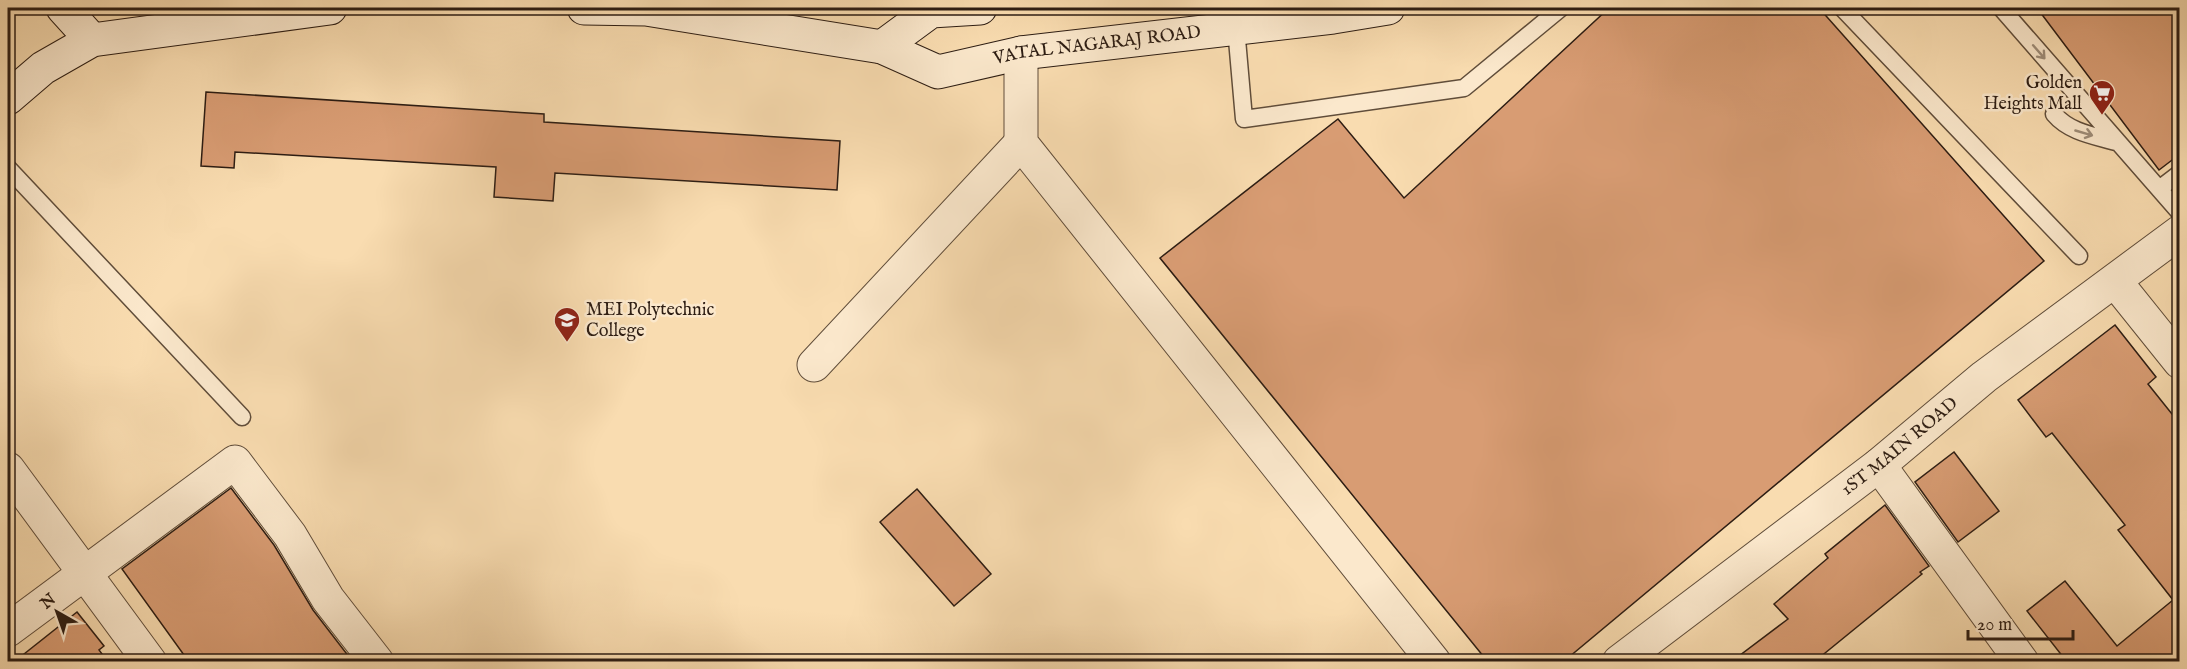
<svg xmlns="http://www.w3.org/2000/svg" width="2187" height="669" font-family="'IM FELL English',serif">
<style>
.building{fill:#d89c73;stroke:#2d1d13;stroke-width:1.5}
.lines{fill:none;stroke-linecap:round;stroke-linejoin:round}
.lane-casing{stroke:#604d3a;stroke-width:19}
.street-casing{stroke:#604d3a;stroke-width:35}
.secondary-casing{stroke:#2d1d13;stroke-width:35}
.lane{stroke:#fbe8cc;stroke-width:16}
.street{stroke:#fbe8cc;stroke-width:33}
.secondary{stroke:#fbe8cc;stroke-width:33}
.oneway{stroke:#9e8d79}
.labels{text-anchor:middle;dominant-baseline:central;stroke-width:5;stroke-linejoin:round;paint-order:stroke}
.street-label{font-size:18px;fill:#2d1d13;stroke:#fbe8cc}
.poi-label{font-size:18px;fill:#2d1d13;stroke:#fbe8cc;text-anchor:end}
</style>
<rect width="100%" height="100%" fill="#f9dcb0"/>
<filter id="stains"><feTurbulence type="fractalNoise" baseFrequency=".00333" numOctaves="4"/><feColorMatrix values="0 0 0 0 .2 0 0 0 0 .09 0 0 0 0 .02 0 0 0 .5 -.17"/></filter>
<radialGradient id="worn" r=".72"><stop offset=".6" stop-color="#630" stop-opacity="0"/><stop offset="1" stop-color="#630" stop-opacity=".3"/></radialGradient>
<path class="building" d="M1609,8h210l225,253 -481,401h-75l-328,-404 178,-139 66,79z
M2037,8h143v146l-21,16z
M206,92l338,22v8l296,19 -3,49 -282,-17 -2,28 -59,-4 2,-30 -261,-15 -1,16 -33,-2z
M2115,325l41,52 -8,7 32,40v238h-113l-40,-51 38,-30 52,65 56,-46 -55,-70 7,-5 -73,-92 -6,4 -28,-37z
M1954,452l45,59 -41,31 -43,-60z
M231,488l43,57 39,65 40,52h-164l-67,-93z
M917,489l74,85 -37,32 -74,-84z
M1885,505l44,61 -9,6 2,2 -108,88h-83l57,-43 -14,-15 54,-46 -3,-4z
M77,612l27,34 -5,4 9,12h-94z"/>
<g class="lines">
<g class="lane-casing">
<path id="lane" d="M1842,8l237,248
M2001,8l179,205
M1236,28l8,91 220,-31 97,-80
M2054,114c16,19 42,22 65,29
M8,168l234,249
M2159,189l21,-16"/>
</g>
<g class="street-casing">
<g id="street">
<path d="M1021,53v90l413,519"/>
<path d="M2115,281l65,81"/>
<path d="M814,365l207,-222"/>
<path d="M1879,465l143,197"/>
<path d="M8,469l142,193"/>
<path d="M8,630l227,-168 55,73 38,64 49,63"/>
<path id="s1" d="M1619,662l260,-197 105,-88 196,-145"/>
</g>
</g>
<g class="secondary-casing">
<g id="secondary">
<path d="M63,8l29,32"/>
<path id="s2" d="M584,8l62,1 236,38 56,25 83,-19 312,-36 55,-9"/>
<path d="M882,47l49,-36 49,-3"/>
<path d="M8,98l35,-30 49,-28 238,-32"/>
</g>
</g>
<use href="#lane" class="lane"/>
<use href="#street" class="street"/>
<use href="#secondary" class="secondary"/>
</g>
<defs><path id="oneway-shaft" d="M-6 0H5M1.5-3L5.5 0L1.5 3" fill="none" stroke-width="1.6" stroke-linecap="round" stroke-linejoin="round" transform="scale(1.5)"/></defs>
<g class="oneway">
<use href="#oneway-shaft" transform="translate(2039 52) rotate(49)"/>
<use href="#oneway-shaft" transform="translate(2084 133) rotate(16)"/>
</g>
<defs>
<g id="supermarket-pin" transform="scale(1.35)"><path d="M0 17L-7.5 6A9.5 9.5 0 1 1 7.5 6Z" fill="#8f2418" stroke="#fbe8cc"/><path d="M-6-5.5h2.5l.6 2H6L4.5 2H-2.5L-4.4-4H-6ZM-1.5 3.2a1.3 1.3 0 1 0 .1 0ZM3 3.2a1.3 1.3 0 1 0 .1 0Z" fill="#fff"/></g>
<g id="university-pin" transform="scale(1.35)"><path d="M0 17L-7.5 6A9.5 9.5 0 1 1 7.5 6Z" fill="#8f2418" stroke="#fbe8cc"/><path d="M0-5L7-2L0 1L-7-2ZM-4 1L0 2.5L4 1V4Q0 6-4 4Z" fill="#fff"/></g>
</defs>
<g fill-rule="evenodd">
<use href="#supermarket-pin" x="2102" y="93"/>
<use href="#university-pin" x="567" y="320"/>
</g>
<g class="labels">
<g class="street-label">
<text stroke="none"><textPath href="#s2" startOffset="524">VATAL NAGARAJ ROAD</textPath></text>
<text stroke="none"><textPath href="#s1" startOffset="354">1ST MAIN ROAD</textPath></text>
</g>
<g class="poi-label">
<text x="2082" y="83">Golden<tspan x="2082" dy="21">Heights Mall</tspan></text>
<text x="586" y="310" text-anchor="start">MEI Polytechnic<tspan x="586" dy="21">College</tspan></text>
</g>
</g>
<rect width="2187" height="669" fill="none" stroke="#f9dcb0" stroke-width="30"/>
<rect x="9" y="9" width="2169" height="651" fill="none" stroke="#2d1d13" stroke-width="3"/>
<rect x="15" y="15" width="2157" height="639" fill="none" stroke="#2d1d13" stroke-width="1.5"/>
<g transform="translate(57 612) rotate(320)" stroke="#fbe8cc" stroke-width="4.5" paint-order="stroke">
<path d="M0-4.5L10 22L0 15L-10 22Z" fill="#2d1d13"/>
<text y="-9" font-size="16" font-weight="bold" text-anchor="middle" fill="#2d1d13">N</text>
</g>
<path d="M1968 630v9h105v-9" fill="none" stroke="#2d1d13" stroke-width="3"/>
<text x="1977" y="630" font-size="18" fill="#2d1d13" stroke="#fbe8cc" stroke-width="4.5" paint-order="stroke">20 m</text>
<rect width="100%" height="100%" filter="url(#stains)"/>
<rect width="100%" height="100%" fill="url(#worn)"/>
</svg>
